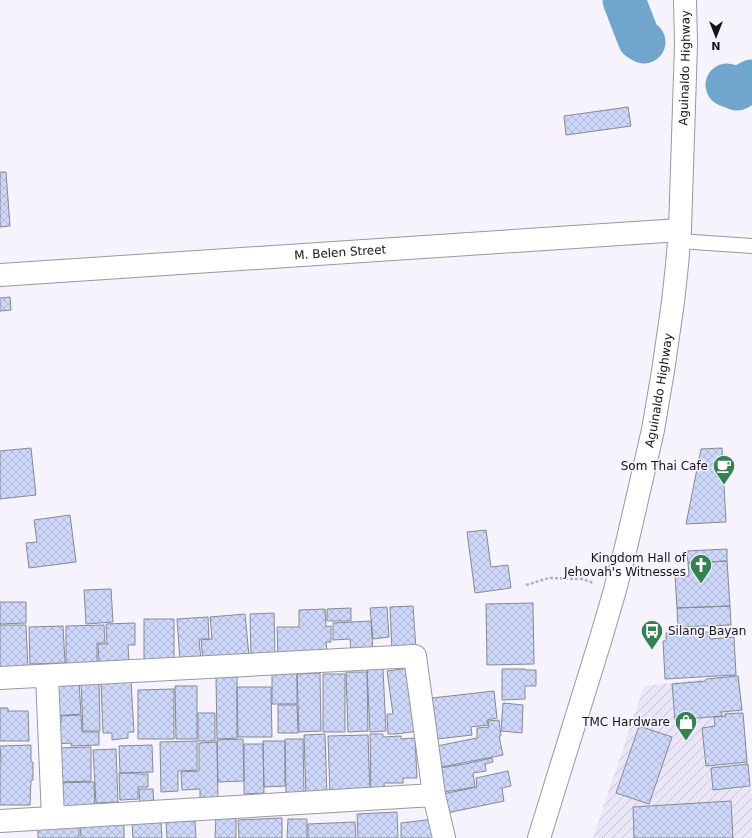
<svg xmlns="http://www.w3.org/2000/svg" width="752" height="838" font-family="'DejaVu Sans',sans-serif">
<style>
.industrial{fill:url(#industrial-furrows)}
.lines{fill:none;stroke-linecap:round;stroke-linejoin:round}
.river{stroke:#70a5cc;stroke-width:43}
.building{fill:url(#building-cross-hatch);stroke:#878a92}
.service-casing{stroke:#99979f;stroke-width:16}
.minor-casing{stroke:#99979f;stroke-width:24}
.tertiary-casing{stroke:#99979f;stroke-width:24}
.primary-casing{stroke:#99979f;stroke-width:24}
.path{stroke:#b2afb7;stroke-width:2.5;stroke-dasharray:3 2;stroke-linecap:butt}
.service{stroke:#fff;stroke-width:14}
.minor{stroke:#fff;stroke-width:22}
.tertiary{stroke:#fff;stroke-width:22}
.primary{stroke:#fff;stroke-width:22}
.labels{text-anchor:middle;dominant-baseline:central;stroke-width:3;stroke-linejoin:round;paint-order:stroke}
.street-label{font-size:12px;fill:#151417;stroke:#f6f3fc}
.poi-label{font-size:12px;fill:#151417;stroke:#f6f3fc;text-anchor:end}
</style>
<defs>
<pattern id="industrial-furrows" width="10" height="10" patternUnits="userSpaceOnUse"><rect width="10" height="10" fill="#ebe6f7"/><path d="M-1 1l2-2M0 10L10 0M9 11l2-2" fill="none" stroke="#c9c4d3"/></pattern>
<pattern id="building-cross-hatch" width="8" height="8" patternUnits="userSpaceOnUse"><rect width="8" height="8" fill="#ccd7f9"/><path d="M0 0l8 8M0 8l8-8" fill="none" stroke="#aeb8d5"/></pattern>
</defs>
<rect width="100%" height="100%" fill="#f6f3fc"/>
<path class="industrial" d="M739,675l13,123v40h-159l51,-152z"/>
<g class="lines">
<path class="river" d="M624,0l15,39 5,3
M727,85l10,4 15,-8"/>
</g>
<path class="building" d="M628,107l3,19 -65,9 -2,-19z
M0,172h6l4,54 -10,1z
M10,297l1,13 -11,1v-13z
M31,448l5,47 -36,4v-48z
M722,448l4,74 -40,2 15,-75z
M70,515l6,47 -47,6 -3,-25 11,-1 -3,-22z
M486,530l5,37 17,-2 3,23 -36,5 -8,-61z
M727,549v12l-39,2 -1,-12z
M727,561l3,45 -53,2 -2,-32h14l-1,-13z
M111,589l2,33 -27,2 -2,-34z
M0,602h26v21l-26,1z
M533,603l1,61 -47,1 -1,-61z
M413,606l3,43 -24,2 -2,-44z
M730,606l1,19 -53,2 -1,-19z
M387,607l2,30 -16,2 -3,-31z
M351,608v13h-24v-12z
M325,609l1,18 5,-1v16h-5l1,9 -49,5 -1,-29h22v-17z
M274,613l1,43 -24,1 -1,-43z
M245,614l4,42 -46,3 -2,-19 11,-1 -2,-22z
M208,617l1,22h-10l2,21 -21,1 -3,-42z
M144,619h30v45l-30,-1z
M371,621l2,30 -22,2 -1,-14 -17,1v-17z
M135,623v22h-7l1,18 -30,1 -1,-20h9l-1,-20z
M0,625h26l2,44h-28z
M104,625l1,18h-8v21h-31v-38z
M63,626l2,37 -35,1 -1,-37z
M709,632l1,7 24,-2 2,38 -71,4 -2,-38h3v-8z
M368,661h13l1,8h1l3,62 -16,1 -3,-62h1z
M410,668l9,63 -23,3h-8l-1,-20h6l-6,-43z
M502,669h23v1h11v16h-11v13l-23,1z
M346,672h21l1,59 -20,1z
M297,673v31h-25v-30z
M320,673l1,58 -22,1 -2,-58z
M323,674h22v58h-22z
M738,676l4,34 -21,2 1,4 -47,4 -3,-36 34,-3v-2z
M216,677h21v61l-20,1z
M81,681h18l1,50h-17z
M131,681l3,51h-6v6l-16,2v-7h-9l-2,-51z
M79,682l2,32 -27,2 -1,-33z
M175,686h22v53h-21z
M237,687h34l1,50h-34z
M174,689v50h-36v-49z
M494,691l3,27 -10,2 1,5 -17,2 1,8 -35,4 -5,-41z
M503,703l20,2 -1,28 -21,-2z
M278,705h19l1,28h-20z
M0,708h8v3h20l1,30h-29z
M198,713h17v28h-17z
M743,713l4,49 -41,4 -4,-38 13,-2 -1,-9 12,-1 -1,-2z
M81,715l1,17h17v13l-28,1v-3l-14,1 -1,-22h5v-6z
M499,720l2,16h-2l4,19 -61,12 -5,-21 40,-8v-10l12,-1 -1,-6z
M639,726l33,11 -23,67 -33,-11z
M325,734l2,63h-21l-2,-62z
M370,734h13v3l18,-1v3l14,-1 2,40h-14v5h-19l1,12 -14,1z
M368,735l2,60 -40,1 -2,-60z
M243,739l1,42 -26,1 -1,-42z
M285,739h18l1,54h-18z
M197,741v29l-19,1v20l-17,1 -1,-50z
M263,741h22v45l-21,1z
M217,742l1,61 -18,1v-15l-18,1 -1,-18 18,-1v-28z
M244,744h19l1,49 -20,1z
M31,745v17h2v18h-2l-1,25h-30v-43h1l-1,-16z
M152,745l1,27 -33,1 -1,-27z
M91,747v34l-34,1 -1,-34z
M116,749l2,53 -22,1 -3,-53z
M492,758l1,4 -8,2 1,7 -13,2 2,14 -37,6 -4,-24 31,-5z
M748,764l2,22 -37,4 -2,-22z
M508,771l3,15 -9,2 2,13 -57,12 -4,-19 34,-7 -1,-9z
M119,773h18v1h11v13h-10v12l-18,1z
M94,782l1,30 -37,1 -1,-30z
M139,789h14l1,19 -14,1z
M731,801l2,37h-99l-1,-31z
M397,812l1,26h-40l-1,-24z
M216,815h20v23h-21z
M282,818v20h-43l-1,-18z
M288,819h19v19h-20z
M435,819l3,19h-37v-15z
M195,821l1,17h-29l-1,-16z
M161,822l1,16h-29l-1,-14z
M355,822l1,16h-48v-14z
M80,824h44v14h-43z
M79,825v13h-41v-11z"/>
<g class="lines">
<g class="service-casing">
<path id="service" d="M679,241l73,5"/>
</g>
<g class="minor-casing">
<path id="minor" d="M47,676l6,142
M0,678l415,-22 19,139 10,43
M0,821l434,-26"/>
</g>
<g class="tertiary-casing">
<g id="tertiary">
<path id="s1" d="M0,275l680,-45"/>
</g>
</g>
<g class="primary-casing">
<g id="primary">
<path id="s2" d="M539,838l62,-200 14,-48 12,-47 26,-113 10,-59 10,-69 4,-37 3,-35 6,-186 -1,-44"/>
</g>
</g>
<path class="path" d="M526,585l23,-7 33,1 12,4"/>
<use href="#service" class="service"/>
<use href="#minor" class="minor"/>
<use href="#tertiary" class="tertiary"/>
<use href="#primary" class="primary"/>
</g>
<defs>
<g id="cafe-pin" transform="scale(1.15)"><path d="M0 17L-7.5 6A9.5 9.5 0 1 1 7.5 6Z" fill="#328252" stroke="#f6f3fc"/><path d="M-5.5-4.5H6V0H3Q3 3.5 0 3.5H-2.5Q-5.5 3.5-5.5 0ZM3-3.2v2h1.7v-2ZM-6 4.5H4V6H-6Z" fill="#fff"/></g>
<g id="church-pin" transform="scale(1.15)"><path d="M0 17L-7.5 6A9.5 9.5 0 1 1 7.5 6Z" fill="#328252" stroke="#f6f3fc"/><path d="M-1.2-6h2.4v3.5h3.3v2.4h-3.3V6h-2.4V-.1h-3.3v-2.4h3.3Z" fill="#fff"/></g>
<g id="bus-pin" transform="scale(1.15)"><path d="M0 17L-7.5 6A9.5 9.5 0 1 1 7.5 6Z" fill="#328252" stroke="#f6f3fc"/><path d="M-5-6H5V4H4V6H2V4H-2V6H-4V4H-5ZM-3.5-4V0h7V-4ZM-3.5 1.2v1.5H-2V1.2ZM2 1.2v1.5H3.5V1.2Z" fill="#fff"/></g>
<g id="shop-pin" transform="scale(1.15)"><path d="M0 17L-7.5 6A9.5 9.5 0 1 1 7.5 6Z" fill="#328252" stroke="#f6f3fc"/><path d="M-5-2.5h2.3a2.7 3.5 0 0 1 5.4 0H5L5.5 6h-11ZM-1.5-2.5h3a1.5 2.3 0 0 0-3 0Z" fill="#fff"/></g>
</defs>
<g fill-rule="evenodd">
<use href="#cafe-pin" x="724" y="466"/>
<use href="#church-pin" x="701" y="565"/>
<use href="#bus-pin" x="652" y="631"/>
<use href="#shop-pin" x="686" y="722"/>
</g>
<g class="labels">
<g class="street-label">
<text stroke="none"><textPath href="#s2" startOffset="788">Aguinaldo Highway</textPath></text>
<text stroke="none"><textPath href="#s1" startOffset="341">M. Belen Street</textPath></text>
<text stroke="none"><textPath href="#s2" startOffset="464">Aguinaldo Highway</textPath></text>
</g>
<g class="poi-label">
<text x="708" y="466">Som Thai Cafe</text>
<text x="686" y="558">Kingdom Hall of<tspan x="686" dy="14">Jehovah's Witnesses</tspan></text>
<text x="668" y="631" text-anchor="start">Silang Bayan</text>
<text x="670" y="722">TMC Hardware</text>
</g>
</g>
<g transform="translate(716 36) rotate(180)" stroke="#f6f3fc" stroke-width="3" paint-order="stroke">
<path d="M0-3L7 15L0 10L-7 15Z" fill="#151417"/>
<text y="-6" font-size="11" font-weight="bold" text-anchor="middle" fill="#151417">N</text>
</g>
</svg>
